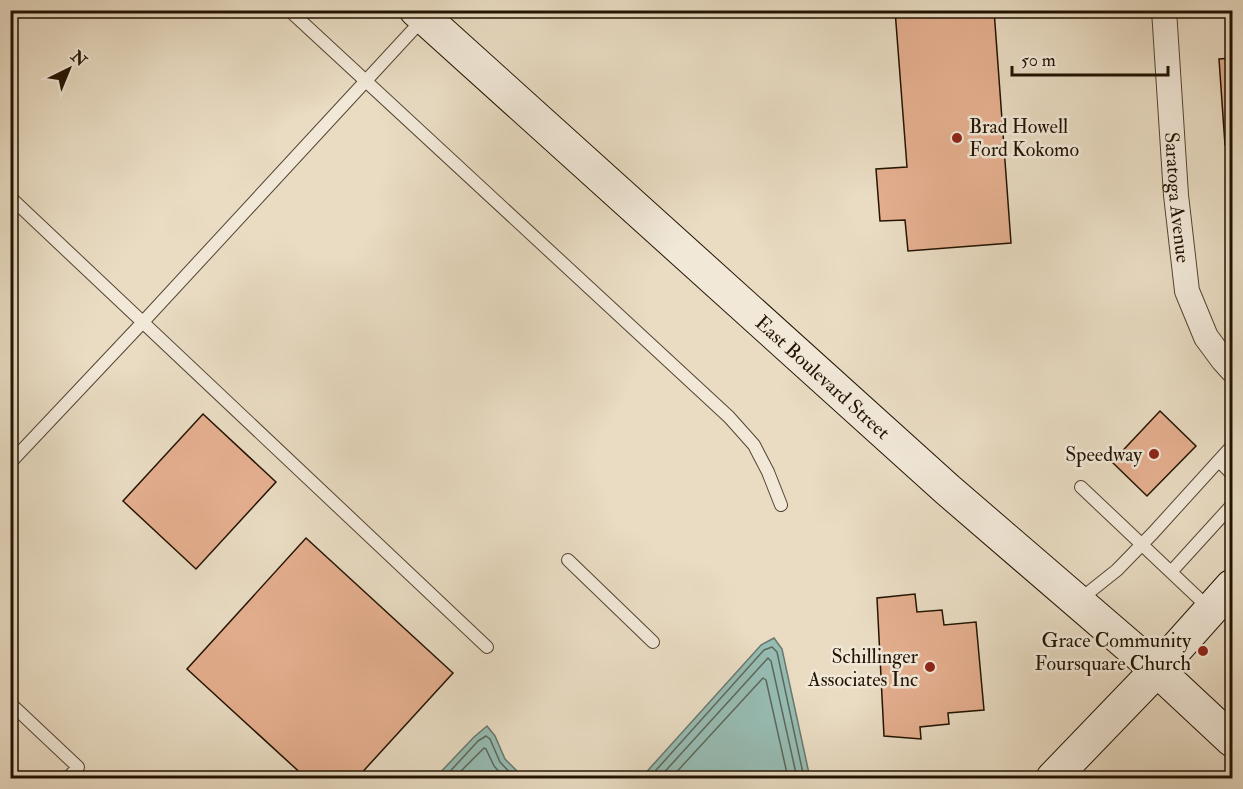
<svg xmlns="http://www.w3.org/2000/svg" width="1243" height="789" font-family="'IM FELL Double Pica',serif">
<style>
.water{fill:#97bcb3;stroke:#68786c;stroke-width:1.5}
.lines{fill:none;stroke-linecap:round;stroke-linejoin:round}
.shore{stroke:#5c685a;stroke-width:1.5}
.building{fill:#e5af8f;stroke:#221302;stroke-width:1.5}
.lane-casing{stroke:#544532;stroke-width:14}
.street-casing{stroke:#544532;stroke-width:26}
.secondary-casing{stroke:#221302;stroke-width:35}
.lane{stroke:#f1e8d8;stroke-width:12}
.street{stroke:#f1e8d8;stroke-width:24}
.secondary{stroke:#f1e8d8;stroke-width:33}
.poi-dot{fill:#8f2418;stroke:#f1e8d8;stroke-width:2}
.labels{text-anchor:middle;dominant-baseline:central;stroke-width:5;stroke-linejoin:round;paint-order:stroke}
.poi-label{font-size:20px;fill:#221302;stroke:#f1e8d8;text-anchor:end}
.street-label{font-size:20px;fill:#221302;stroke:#f1e8d8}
</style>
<rect width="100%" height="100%" fill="#e9dcc3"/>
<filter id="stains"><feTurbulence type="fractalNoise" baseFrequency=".00333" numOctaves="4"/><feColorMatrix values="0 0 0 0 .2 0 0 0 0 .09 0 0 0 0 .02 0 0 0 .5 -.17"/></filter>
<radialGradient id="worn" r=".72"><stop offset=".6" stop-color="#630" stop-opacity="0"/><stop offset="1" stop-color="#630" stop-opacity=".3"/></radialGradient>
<path class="water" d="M774,638l8,11 28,129h-169l120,-133z
M487,726l8,10 10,23 19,19h-89l39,-41z"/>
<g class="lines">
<path class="shore" d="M444,778l34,-37 8,-5 4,3 10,23 15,16
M454,778l30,-30 2,1 8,17 11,12
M649,778l115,-128 8,-3 5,5 27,126
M659,778l109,-120 3,3 26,117
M671,778l92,-100 3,2 22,98"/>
</g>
<path class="building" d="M895,10h99l17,233 -103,8 -3,-31 -25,1 -4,-52 31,-2z
M1232,58v87h-7l-6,-86z
M1228,198h4v45z
M1160,411l36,35 -49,50 -35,-34z
M203,414l73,68 -80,87 -73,-68z
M306,538l147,135 -96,105h-51l-119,-109z
M915,594l2,18 25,-2 2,15 32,-3 8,88 -36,3 1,11 -29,3 1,12 -37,-3 -7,-138z"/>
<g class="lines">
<g class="lane-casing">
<path id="lane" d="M289,10l440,407 25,28 14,27 13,33
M10,197l477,450
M1219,461l13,13
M10,463l133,-141 280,-303
M1081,487l130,123
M568,560l85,82
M1171,572l61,-67
M1078,601l39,-31 36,-37 79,-87
M10,703l68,64 -10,11"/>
</g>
<g class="street-casing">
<g id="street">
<path id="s1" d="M1164,10l12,185 11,96 19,46 17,23 9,10"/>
</g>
</g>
<g class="secondary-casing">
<g id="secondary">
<path id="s2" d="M416,10l532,480 209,180 75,70"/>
<path d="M1053,778l104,-108 75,-84"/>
</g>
</g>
<use href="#lane" class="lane"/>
<use href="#street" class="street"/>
<use href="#secondary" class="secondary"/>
</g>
<g class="poi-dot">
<circle cx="957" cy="138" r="6"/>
<circle cx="1154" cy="454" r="6"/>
<circle cx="1203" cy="651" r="6"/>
<circle cx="930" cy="667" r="6"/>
</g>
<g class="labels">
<g class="poi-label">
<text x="969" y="126" text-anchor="start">Brad Howell<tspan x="969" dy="23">Ford Kokomo</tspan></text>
<text x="1142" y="454">Speedway</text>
<text x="1191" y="640">Grace Community<tspan x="1191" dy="23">Foursquare Church</tspan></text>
<text x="918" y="656">Schillinger<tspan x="918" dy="23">Associates Inc</tspan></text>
</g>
<g class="street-label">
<text stroke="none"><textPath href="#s1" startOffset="188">Saratoga Avenue</textPath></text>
<text stroke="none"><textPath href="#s2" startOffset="548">East Boulevard Street</textPath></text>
</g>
</g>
<rect width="1243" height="789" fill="none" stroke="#e9dcc3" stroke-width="36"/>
<rect x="12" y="12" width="1219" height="765" fill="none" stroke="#221302" stroke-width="3"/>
<rect x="18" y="18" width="1207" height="753" fill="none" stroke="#221302" stroke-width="1.5"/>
<g transform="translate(69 69) rotate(43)" stroke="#f1e8d8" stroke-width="4.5" paint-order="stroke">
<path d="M0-4.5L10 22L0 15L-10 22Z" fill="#221302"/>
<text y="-9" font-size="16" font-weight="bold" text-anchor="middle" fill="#221302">N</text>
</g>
<path d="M1012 66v9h156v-9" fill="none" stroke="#221302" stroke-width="3"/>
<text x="1021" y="66" font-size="18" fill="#221302" stroke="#f1e8d8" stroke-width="4.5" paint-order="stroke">50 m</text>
<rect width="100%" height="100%" filter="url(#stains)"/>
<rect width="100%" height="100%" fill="url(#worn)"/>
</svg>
